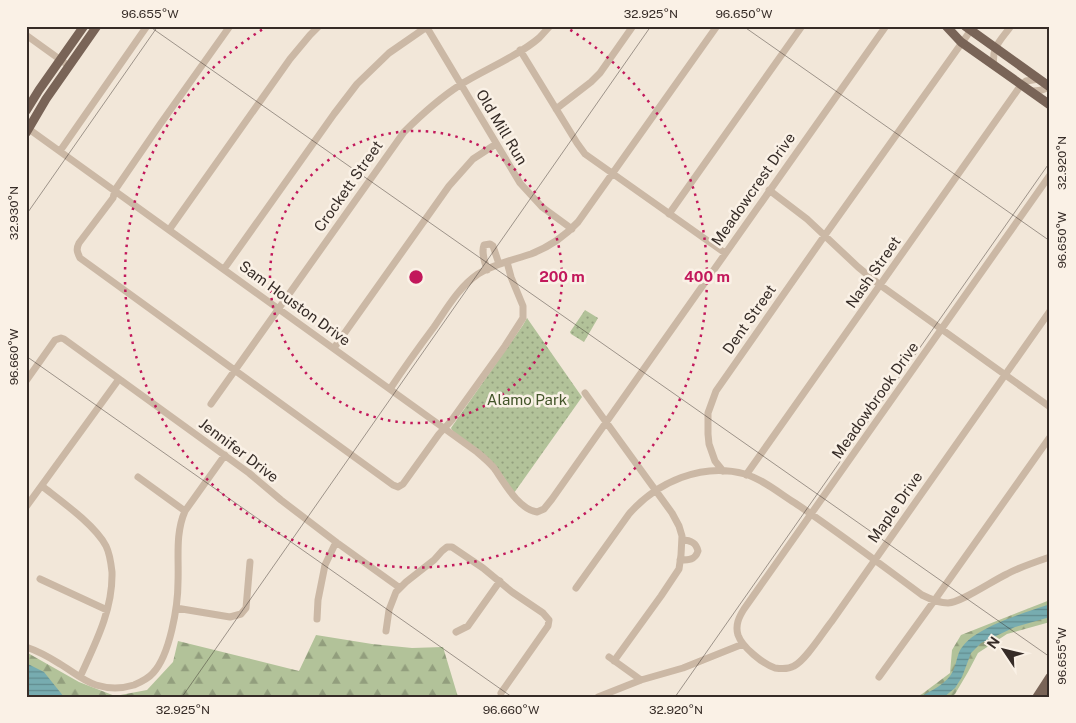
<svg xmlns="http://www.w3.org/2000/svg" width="1076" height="723" font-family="'Public Sans',sans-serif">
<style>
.forest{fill:url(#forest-firs)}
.park{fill:url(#park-dots)}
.water{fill:url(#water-rules)}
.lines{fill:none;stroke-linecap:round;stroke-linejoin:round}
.minor{stroke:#cbb8a5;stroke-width:7}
.major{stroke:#796457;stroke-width:9}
.ticks{fill:none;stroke:#362c27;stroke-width:1;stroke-opacity:0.45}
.ring{fill:none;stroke:#c2185b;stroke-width:2.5;stroke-dasharray:2.5 5}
.labels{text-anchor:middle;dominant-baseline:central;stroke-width:5;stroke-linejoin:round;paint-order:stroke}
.street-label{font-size:15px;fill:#362c27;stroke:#faf1e6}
.park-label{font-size:15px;fill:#43552a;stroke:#faf1e6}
.centre{fill:#c2185b;stroke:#faf1e6;stroke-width:2.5}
.ring-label{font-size:15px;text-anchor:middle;font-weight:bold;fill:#c2185b;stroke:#faf1e6;stroke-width:5;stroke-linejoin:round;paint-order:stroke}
.neatline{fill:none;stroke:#362c27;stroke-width:2}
.ticks-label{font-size:12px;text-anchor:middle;fill:#362c27}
</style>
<defs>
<pattern id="forest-firs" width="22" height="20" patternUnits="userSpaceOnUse" patternTransform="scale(1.25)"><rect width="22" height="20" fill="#b2c299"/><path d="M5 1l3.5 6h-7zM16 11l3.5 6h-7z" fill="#929e7d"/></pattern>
<pattern id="park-dots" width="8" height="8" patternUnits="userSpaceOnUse" patternTransform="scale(1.25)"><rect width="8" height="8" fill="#b2c299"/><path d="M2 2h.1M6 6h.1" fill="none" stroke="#929e7d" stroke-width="1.8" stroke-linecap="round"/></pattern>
<pattern id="water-rules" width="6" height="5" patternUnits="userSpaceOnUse" patternTransform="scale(1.25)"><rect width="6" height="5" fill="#77acb0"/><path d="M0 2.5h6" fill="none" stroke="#628c8f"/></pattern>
</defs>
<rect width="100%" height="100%" fill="#f2e7d9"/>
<path class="forest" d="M1050,600v22l-43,12 -29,19 -10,19 -13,22 -4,3h-35l6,-3 28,-21 2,-23 9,-15z
M316,635l56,9 40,4 31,-1 15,50h-432v-45l53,30 36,14 32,-6 26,-28 5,-21 121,30z"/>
<path class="park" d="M585,310l13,8 -14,24 -13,-8 -1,-2z
M527,318l55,79 -68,96 -11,-17 -51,-46 -1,-2 72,-103z"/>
<path class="water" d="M1050,604v13l-35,10 -34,16 -10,10 -9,24 -7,11 -11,9h-24c12,-7 27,-13 33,-26 4,-8 4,-19 10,-25 14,-19 64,-34 87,-42z
M26,663l18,9 20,25h-38z"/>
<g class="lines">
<path class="minor" d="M230,26l-69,97 -46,67 -2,8 -34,45c-3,6 -2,9 1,15l313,227 5,2 5,-3 36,-50 12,-13 54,-75 18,-28v-12l-12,-29 -4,-15
M426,26l94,157 22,24 30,22
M26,35l43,31
M520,50l57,93 8,11 140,99
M994,66c-3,-19 7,-26 17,-40
M1030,91c8,0 14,0 20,-6
M556,109l35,-27 9,-9 33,-47
M26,127l451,325c6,5 12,10 17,16 10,14 24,41 43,44l7,-3 8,-10 334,-473
M60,151l87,-125
M1050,175l-306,434c-5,8 -9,16 -6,26 4,12 25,29 37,33 7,1 14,1 19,-2 12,-6 29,-34 38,-45l218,-310
M769,190l38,29 51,48 22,18 170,122
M669,214l133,-188
M169,230l121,-171 20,-24 9,-9
M224,269l110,-155 23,-30 32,-31 39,-27
M487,270c-2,-8 -6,-17 -3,-25l6,-1 3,2 6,18
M334,348l115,-162 24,-27 23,-15
M26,381l29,-41 6,-2 3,1 185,134 32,27 55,42 64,46
M390,389c14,-21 29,-42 44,-62 13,-19 25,-40 44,-53 16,-10 35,-14 53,-20 18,-7 34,-18 47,-32l139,-196
M585,393l87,120 7,13 3,10 -1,19 -2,14 -18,27 -47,65
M211,404l193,-272c17,-17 36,-34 56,-47 25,-16 57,-28 79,-47 4,-4 7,-8 11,-12
M723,471l-8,-10 -6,-17 -1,-10v-21l8,-22 109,-156 146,-205
M746,475l275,-390 5,-4 13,-2
M138,477l47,34
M42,486c19,15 53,39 64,60 4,8 5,17 6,26 1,38 -17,72 -32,105
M26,507l93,-128
M680,560c9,0 15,0 18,-9 -2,-9 -8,-11 -16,-11
M40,579l67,31
M576,588l53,-74c28,-32 73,-52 116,-40 19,6 34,19 50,29 43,29 85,61 127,92 8,4 17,8 26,8 14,-1 44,-22 59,-29 13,-7 28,-12 43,-17
M176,608l54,9 11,-3 5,-6 4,-46
M317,619l1,-19 7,-35 11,-23
M386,631l3,-21 7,-18 10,-10 28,-22 8,-9 5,-4h5l31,21 29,24 31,21 6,7 -1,6 -47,67
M456,632l12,-6 32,-45
M26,647c12,4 23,10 34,17 12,7 23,17 36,21 13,4 25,4 38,0 7,-3 14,-6 19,-12 17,-18 25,-67 25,-91 1,-24 -3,-48 7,-71l40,-56
M609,657l32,23
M879,677l55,-76 116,-164
M598,697l43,-17 42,-12 60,-24"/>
<path class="major" d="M946,26l15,16 89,63
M965,26l85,61
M26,111l13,-21 45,-64
M26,133l20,-34 51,-73
M1037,697l13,-20
M1044,697l6,-9"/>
</g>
<path class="ticks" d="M149,26l901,631M743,26l307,215M26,215l132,-189M26,356l486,341M182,697l469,-671M675,697l375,-535"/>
<g class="ring">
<circle cx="416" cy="277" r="146"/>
<path d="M564 26A291 291 0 1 1 268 26"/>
</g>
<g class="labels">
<g class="street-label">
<text transform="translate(502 127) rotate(59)">Old Mill Run</text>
<text transform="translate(348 186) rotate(-55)">Crockett Street</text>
<text transform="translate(753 189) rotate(-55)">Meadowcrest Drive</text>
<text transform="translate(873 272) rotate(-55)">Nash Street</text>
<text transform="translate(295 303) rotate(36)">Sam Houston Drive</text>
<text transform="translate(749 319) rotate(-55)">Dent Street</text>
<text transform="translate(875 400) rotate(-55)">Meadowbrook Drive</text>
<text transform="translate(239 450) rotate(37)">Jennifer Drive</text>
<text transform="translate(895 507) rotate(-55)">Maple Drive</text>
</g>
<g class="park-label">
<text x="527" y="399">Alamo Park</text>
</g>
</g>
<circle cx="416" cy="277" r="8" class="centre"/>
<g class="ring-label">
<text x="562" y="282">200 m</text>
<text x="707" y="282">400 m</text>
</g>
<rect width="1076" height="723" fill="none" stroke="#faf1e6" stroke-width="55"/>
<g transform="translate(1004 650) rotate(305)" stroke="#faf1e6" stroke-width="4" paint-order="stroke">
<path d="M0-4L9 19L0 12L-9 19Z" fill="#362c27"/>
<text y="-8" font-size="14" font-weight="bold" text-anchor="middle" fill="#362c27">N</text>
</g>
<rect x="28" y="28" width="1020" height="668" class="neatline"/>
<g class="ticks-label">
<text x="150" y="18">96.655°W</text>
<text x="651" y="18">32.925°N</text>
<text x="744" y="18">96.650°W</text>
<text transform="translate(1062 163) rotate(-90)" y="4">32.920°N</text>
<text transform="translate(14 213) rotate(-90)" y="4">32.930°N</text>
<text transform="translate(1062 240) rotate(-90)" y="4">96.650°W</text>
<text transform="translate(14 357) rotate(-90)" y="4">96.660°W</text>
<text transform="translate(1062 656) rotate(-90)" y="4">96.655°W</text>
<text x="183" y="714">32.925°N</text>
<text x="511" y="714">96.660°W</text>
<text x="676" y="714">32.920°N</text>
</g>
</svg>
